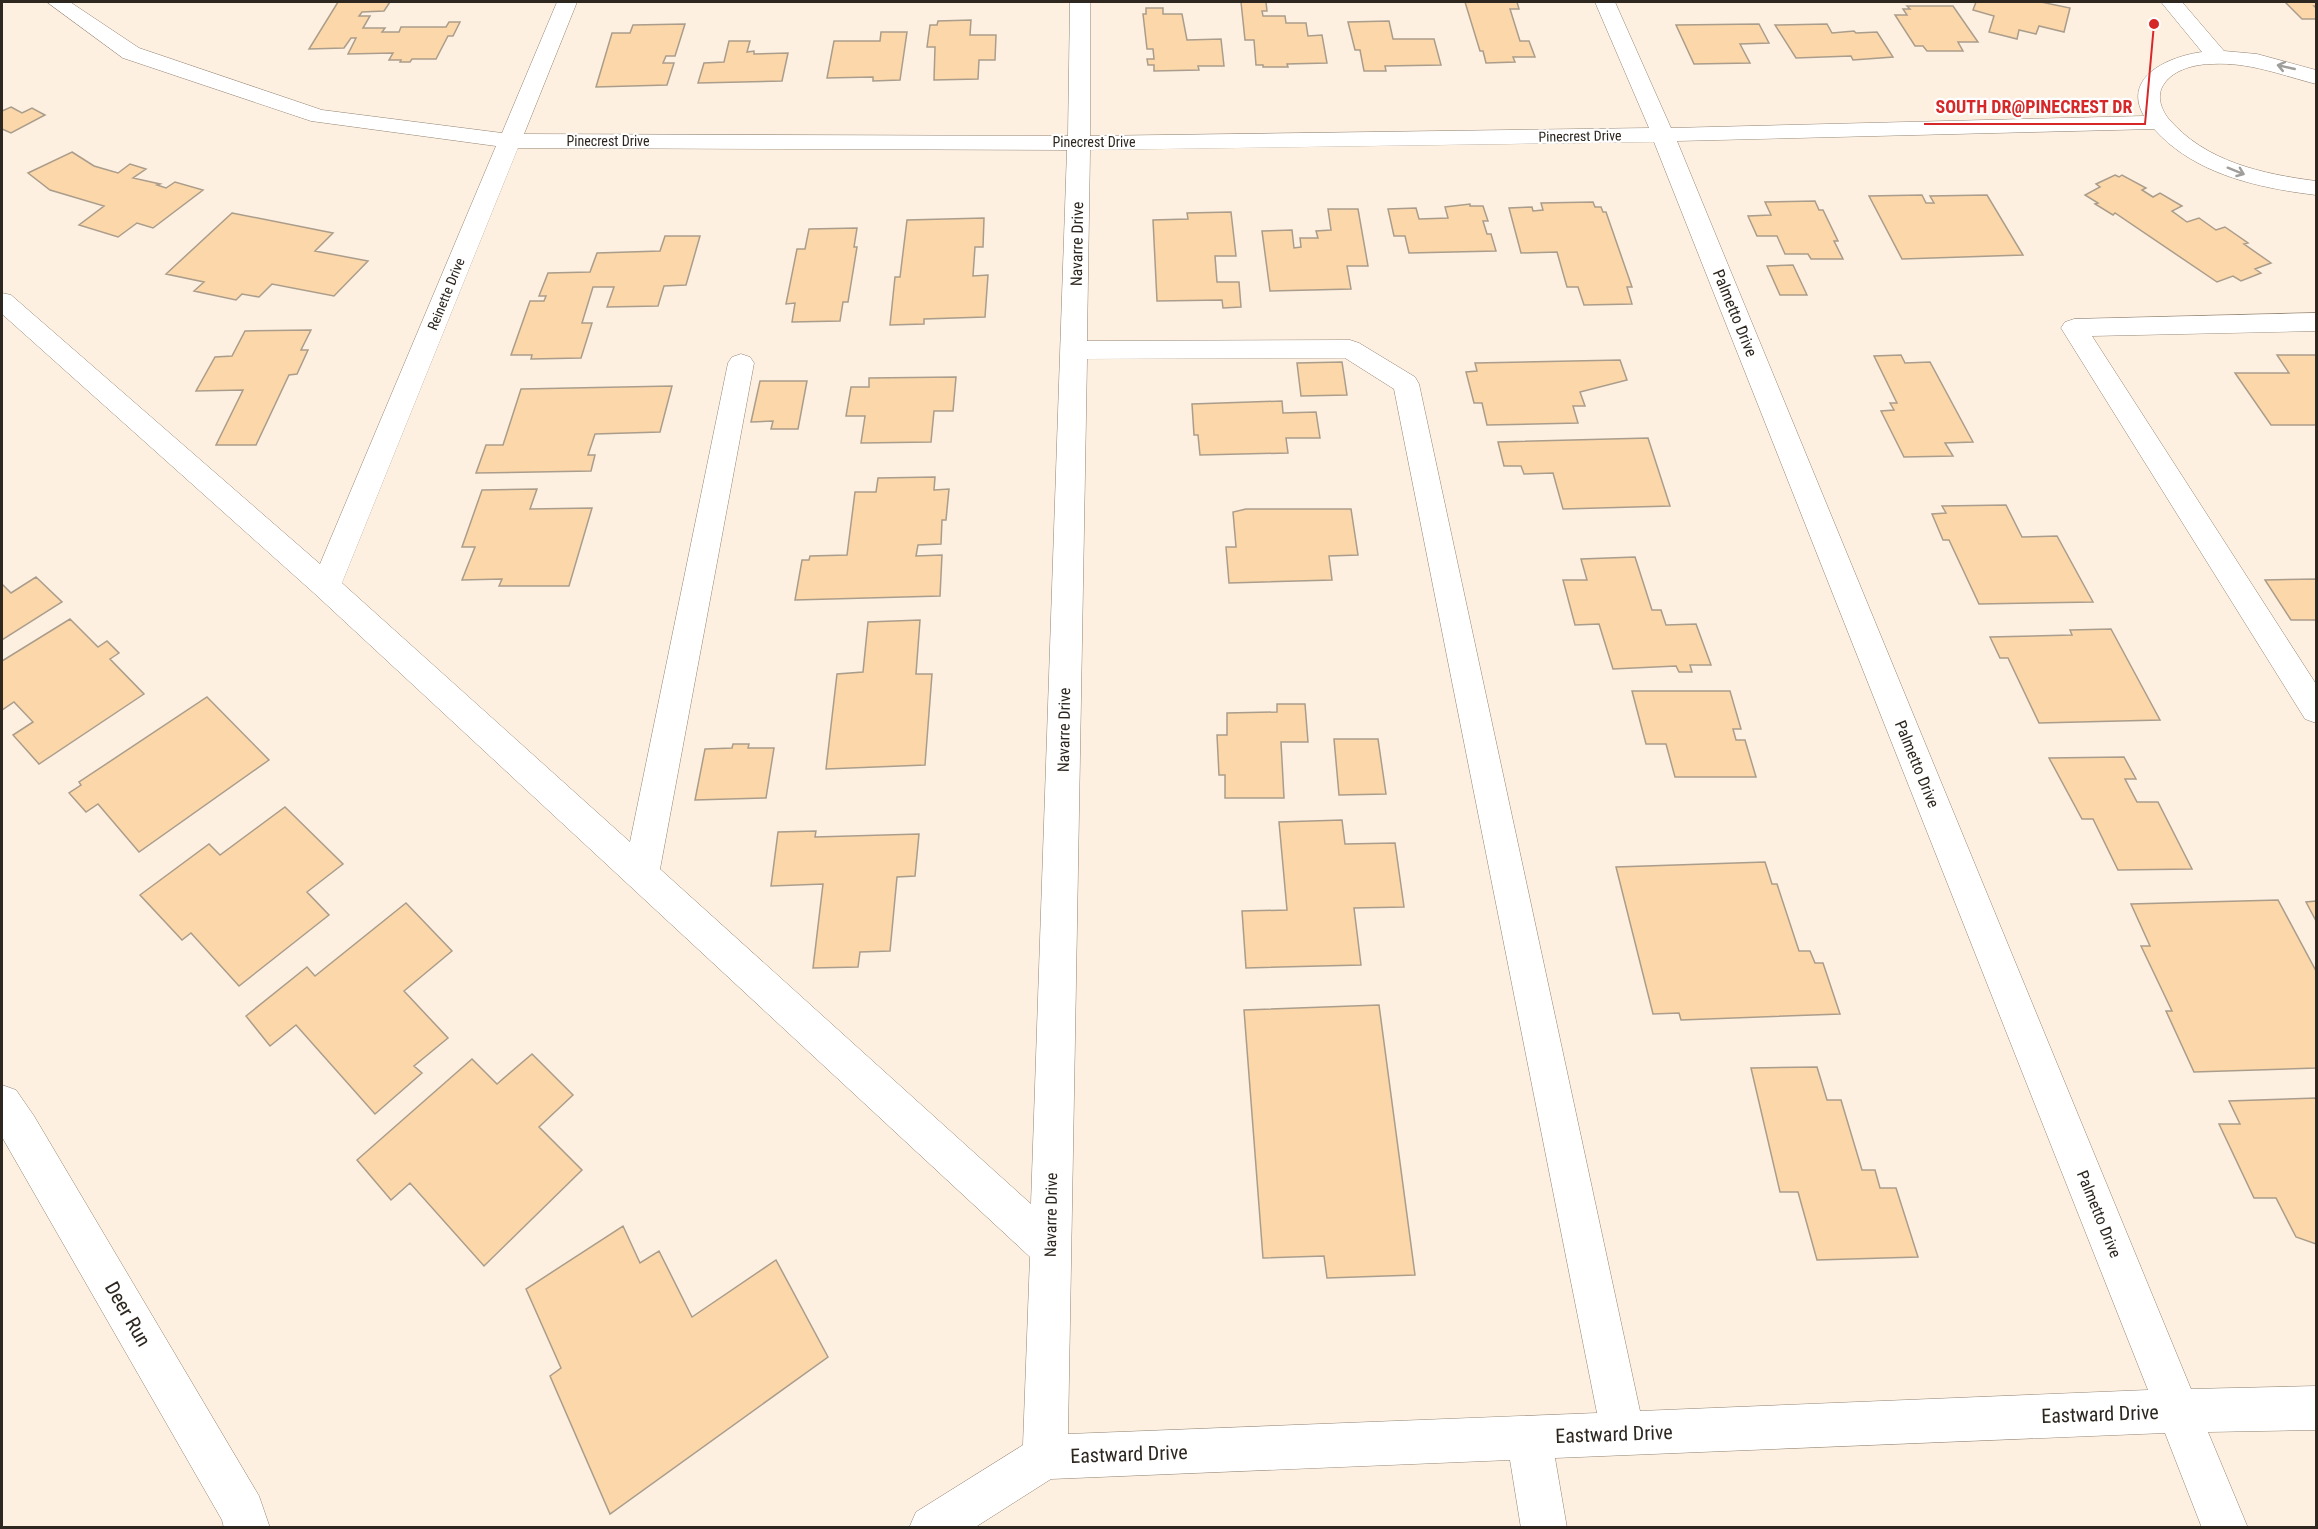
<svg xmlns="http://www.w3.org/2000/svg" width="2318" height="1529" font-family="'Roboto Condensed',sans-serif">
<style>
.building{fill:#fbd7a9;stroke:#ab9d8b;stroke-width:1.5}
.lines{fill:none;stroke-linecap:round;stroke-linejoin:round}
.minor-casing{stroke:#938473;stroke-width:1}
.minor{fill:#fff;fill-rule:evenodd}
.oneway{stroke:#a09e9b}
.labels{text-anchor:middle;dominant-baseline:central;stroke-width:4.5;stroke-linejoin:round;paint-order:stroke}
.far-street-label{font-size:14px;fill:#2d2720;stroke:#fff}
.street-label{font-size:16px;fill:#2d2720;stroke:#fff}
.near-street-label{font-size:20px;fill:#2d2720;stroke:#fff}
.leader{fill:none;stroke:#d62828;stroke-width:2}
.callout-dot{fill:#d62828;stroke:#fff;stroke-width:2}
.callout-label{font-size:18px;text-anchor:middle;font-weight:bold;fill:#d62828;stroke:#fff;stroke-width:4.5;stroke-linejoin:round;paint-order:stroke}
</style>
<rect width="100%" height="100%" fill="#fdf0e1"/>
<path class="building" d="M338,2h52l-6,9 -22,1 -3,4h11l-7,12h22l-3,4h17l2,-5h45l3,-5h11l-7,14h-5l-12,23h-24l-2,3h-10l1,-2h-12l4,-7 -45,1 8,-16h-5l-7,10 -35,1z
M1241,2h25l1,9h-5l1,5h22l1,7h20l2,13 14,-1 5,28 -40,1 1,3h-25v-2h-7l-2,-25h-9z
M1465,2h52l2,7h-9l10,32h9l6,16h-22l2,5 -29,1 -3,-12h-3z
M1976,2h65l29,6 -6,24 -25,-6 -3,8 -17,-4 -2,9 -28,-7 5,-16 -21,-6z
M2285,2h31v4h-2l2,2v11h-14z
M1907,6h46l25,36h-20l5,9h-36l-4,-5h-8l-20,-31h12l-4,-6h7z
M1146,8h17v6h19l5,26 34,-1 3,27h-26l1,4 -45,1v-6h-6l-1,-6h7l-1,-10h-6l-4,-35h3z
M971,20l-1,15h26l-1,25h-16l-1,19 -44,1 1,-33h-8l3,-22h7l1,-4z
M1389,21l4,18h41l7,26 -56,1 1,5h-22l-4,-21h-5l-7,-28z
M685,24l-10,32h-9l-3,7h11l-7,22 -71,2 16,-54h18l3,-8z
M1759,24l10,19 -29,1 10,19 -56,1 -18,-39z
M1827,24l5,9 22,-2 2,2 21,-1 16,25 -40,3 -2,-4 -55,2 -21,-33z
M881,32h26l-7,48 -27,1v-4l-46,1 7,-37h46z
M729,41h21l-3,11 7,-1v3l34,-1 -6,28 -84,2 6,-20 20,-1z
M11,107l11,6 10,-5 13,7 -34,18 -9,-4v-18z
M72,152l22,14 24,7 12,-9 16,5 -13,9 27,6 -3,1 9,3 9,-6 28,8 -50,38 -16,-5 -19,14 -39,-12 25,-19 -54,-16 -22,-17z
M2115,175l4,2 3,-2 24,13 -4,2 11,7 7,-4 22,13 -10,5 15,11 12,-4 17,12 9,-3 23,16 -4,1 27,19 -16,6 6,4 -20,8 -8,-5 -16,6 -102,-69 -2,2 -18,-11 3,-1 -13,-8 15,-8 -4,-3z
M1922,195l4,8h8l-4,-7 57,-1 36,60 -121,4 -33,-63z
M1815,201l4,9h4l15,31h-4l9,18h-32l-3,-5h-23l-8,-18h-20l-9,-20 23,-1 -6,-13z
M1593,202l2,5h6l2,5h3l26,75h-5l5,17 -48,1 -6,-18h-11l-10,-35 -36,1 -12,-45 23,-1 1,4 10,-1 -2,-7z
M1470,204v2h13l5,15h-5l4,13h4l5,17 -87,2 -4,-17h-11l-6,-27 28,-1 3,11 29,-1 -3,-11z
M1328,209h30l10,57h-21l4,23 -81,2 -8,-60 30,-1 2,18 7,-1 -1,-9h18l-2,-7 15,-1z
M1231,212l5,44h-21l2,26h22l2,25 -18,1 -1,-8 -65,1 -4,-81 35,-1 -1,-6z
M232,213l101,20 -18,18 53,10 -34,35 -62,-12 -13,13 -17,-3 -6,6 -42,-9 10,-9 -38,-8z
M984,218l-1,29h-8l-2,29 15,-1 -3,42 -61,2v5l-34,1 5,-48h5l7,-57z
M857,228l-3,19h3l-9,55h-5l-3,19 -48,1 3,-19 -9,1 11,-55h8l4,-20z
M665,236h35l-14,49 -22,1 -6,20 -51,1 7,-20h-21l-11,36h10l-11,35 -50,1 1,-4h-21l19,-54h14l2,-5h-7l9,-23 42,-1 7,-19 63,-2z
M1793,265l14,30h-27l-13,-29z
M311,330l-10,20h7l-11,24 -8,1 -33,70h-40l27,-55 -47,1 19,-34 17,-1 13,-25z
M1901,355l4,8 25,-1 43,80 -28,1 8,13 -49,1 -23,-46 13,-1 -4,-7h7l-23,-47z
M2277,355h39v70h-45l-36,-52h54z
M1620,360l7,20 -47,12 5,14h-12l5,17 -91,2 -5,-22h-8l-8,-31 11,-1 -2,-8z
M1342,362l5,33 -46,1 -4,-33z
M956,377l-3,34h-19l-3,31 -70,1 4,-27h-19l5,-29h18v-9z
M760,381h47l-9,48h-27l2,-8 -22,1z
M672,386l-12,46 -65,2 -7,21h7l-4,16 -115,2 10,-28h17l18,-56z
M1282,401l1,12 33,-1 4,26h-34l2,15 -88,2 -2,-20h-4l-2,-31z
M1648,438l22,68 -107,3 -10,-36 -29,1 -3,-8h-17l-6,-24z
M935,477l-1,13 15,-1 -3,31h-4l-1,24 -23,1 -2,11 26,-1 -2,41 -145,4 7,-40h7l1,-4 37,-1 8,-63h21l2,-14z
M537,489l-7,20 62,-1 -23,78h-70l3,-7 -40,1 13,-33h-13l20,-57z
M2006,505l16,32 35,-1 36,66 -114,2 -30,-64h-6l-11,-26 14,-1 -4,-7z
M1246,509h105l7,46 -29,1 3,24 -103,3 -3,-36h10l-3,-35z
M1635,557l17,53h9l5,15 30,-1 15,41h-21l2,7h-13l-3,-6 -63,3 -14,-45 -24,1 -12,-45h24l-6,-21z
M36,577l26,25 -60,38v-56l9,9z
M2316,579v41h-25l-26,-40z
M70,619l28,28 9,-6 12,12 -9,6 34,35 -105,70 -26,-29 20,-13 -19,-20 -12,8v-49z
M920,620l-4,54h16l-7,91 -99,4 11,-95 26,-2 5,-50z
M2111,629l49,91 -121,3 -31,-65h-8l-10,-21 82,-2 -2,-5z
M1632,691h98l11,38h-8l3,11h9l11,37h-81l-9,-33h-20z
M207,697l62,63 -130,92 -41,-48 -12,8 -17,-19 12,-8 -2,-3z
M1277,704h28l3,38h-27l3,56h-59v-23h-6l-2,-40h10v-22l50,-1z
M1334,739h44l8,55 -47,1z
M733,744h16l-1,4h26l-8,50 -71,2 10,-51 27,-1z
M2124,757l12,22h-11l12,23h21l34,67 -74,1 -25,-51h-11l-33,-61z
M285,807l58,57 -36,28 22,23 -90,71 -48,-53 -9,7 -42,-45 69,-51 11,11z
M1342,820l3,24 50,-1 9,64 -50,1 7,57 -115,3 -4,-57 45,-1 -8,-88z
M816,831l-1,6 104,-3 -4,42 -18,1 -7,74 -30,1 -2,15 -45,1 10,-84 -52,2 7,-54z
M1765,862l7,22h5l22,67h11l5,12h8l17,51 -159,6 -2,-7 -26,1 -37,-147z
M2278,900l38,71v97l-122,4 -28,-61h6l-31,-65h9l-19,-42z
M2316,901v20l-10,-19z
M406,903l46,48 -48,40 44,47 -34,28 8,7 -47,41 -79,-89 -26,21 -24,-30 61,-49 8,9z
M1379,1005l36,270 -88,3 -3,-22 -61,2 -19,-248z
M532,1054l41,41 -34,32 43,43 -98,96 -74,-83 -19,17 -34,-40 115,-101 25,25z
M1817,1067l10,33h14l21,70h13l5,18h16l22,69 -101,3 -19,-68h-18l-29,-124z
M2316,1098v146l-20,-7 -20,-39h-22l-35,-74h21l-11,-23z
M623,1226l17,37 19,-12 33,66 84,-57 52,97 -218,157 -60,-138 11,-8 -35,-79z"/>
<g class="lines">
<g class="minor-casing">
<path id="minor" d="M47,2h23l69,46 183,62 180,23 55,-131h20l-53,132 544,2 2,-134h20v134l559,-8 -54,-126h20l56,126 473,-12c-23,-40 27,-60 58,-64l-41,-50h21l42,49 33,3 59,16v14c-35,-9 -67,-22 -103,-20 -17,0 -39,5 -49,20 -8,11 -3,25 4,34 37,44 95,56 148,63v14c-58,-7 -122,-21 -162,-66l-477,12 514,1248 125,-3v44l-108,2 40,96h-46l-37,-95 -610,25 12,70h-46l-11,-68 -459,19 -77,49h-65l7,-16 107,-67 7,-188 -715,-663 -313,-280v-21l9,2 309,269 176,-418 -185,-25 -188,-63zM1654,142l494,1248 -508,21 -221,-1027 -4,-7 -56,-34 -9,-3 -263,1 3,-191zM518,148l549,2 -36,1054 -371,-335 94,-506 -4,-6 -9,-3 -9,3 -4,6 -98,479 -288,-259zM1345,358l49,31 203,1024 -529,21 19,-1075z
M2316,313v18l-224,5 224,348v39l-11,-4 -244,-391 4,-6 9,-3z
M2,1085l14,5 18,26 225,380 11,32h-46l-2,-8 -220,-383z"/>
</g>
<use href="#minor" class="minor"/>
</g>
<defs><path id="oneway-shaft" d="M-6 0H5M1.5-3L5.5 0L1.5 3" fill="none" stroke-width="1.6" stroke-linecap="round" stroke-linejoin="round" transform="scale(1.5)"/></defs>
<g class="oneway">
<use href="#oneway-shaft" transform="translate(2286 67) rotate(-167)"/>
<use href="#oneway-shaft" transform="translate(2236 171) rotate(22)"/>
</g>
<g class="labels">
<g class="far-street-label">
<text transform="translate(1580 136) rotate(-1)">Pinecrest Drive</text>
<text x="608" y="141">Pinecrest Drive</text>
<text x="1094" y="142">Pinecrest Drive</text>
<text transform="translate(446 294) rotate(-68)">Reinette Drive</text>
</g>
<g class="street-label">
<text transform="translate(1077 244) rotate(-89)">Navarre Drive</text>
<text transform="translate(1735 313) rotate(68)">Palmetto Drive</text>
<text transform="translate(1064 730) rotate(-89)">Navarre Drive</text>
<text transform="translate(1917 764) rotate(68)">Palmetto Drive</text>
<text transform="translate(2099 1214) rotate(68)">Palmetto Drive</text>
<text transform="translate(1051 1215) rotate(-89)">Navarre Drive</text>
</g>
<g class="near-street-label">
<text transform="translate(128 1314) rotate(60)">Deer Run</text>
<text transform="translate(2100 1414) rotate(-2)">Eastward Drive</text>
<text transform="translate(1614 1434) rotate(-2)">Eastward Drive</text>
<text transform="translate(1129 1454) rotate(-2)">Eastward Drive</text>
</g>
</g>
<path class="leader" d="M2154 24L2145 124H1924"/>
<circle class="callout-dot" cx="2154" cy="24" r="6"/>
<g class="callout-label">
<text x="2034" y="113">SOUTH DR@PINECREST DR</text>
</g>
<rect width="2318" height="1529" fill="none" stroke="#2d2720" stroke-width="6"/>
</svg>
